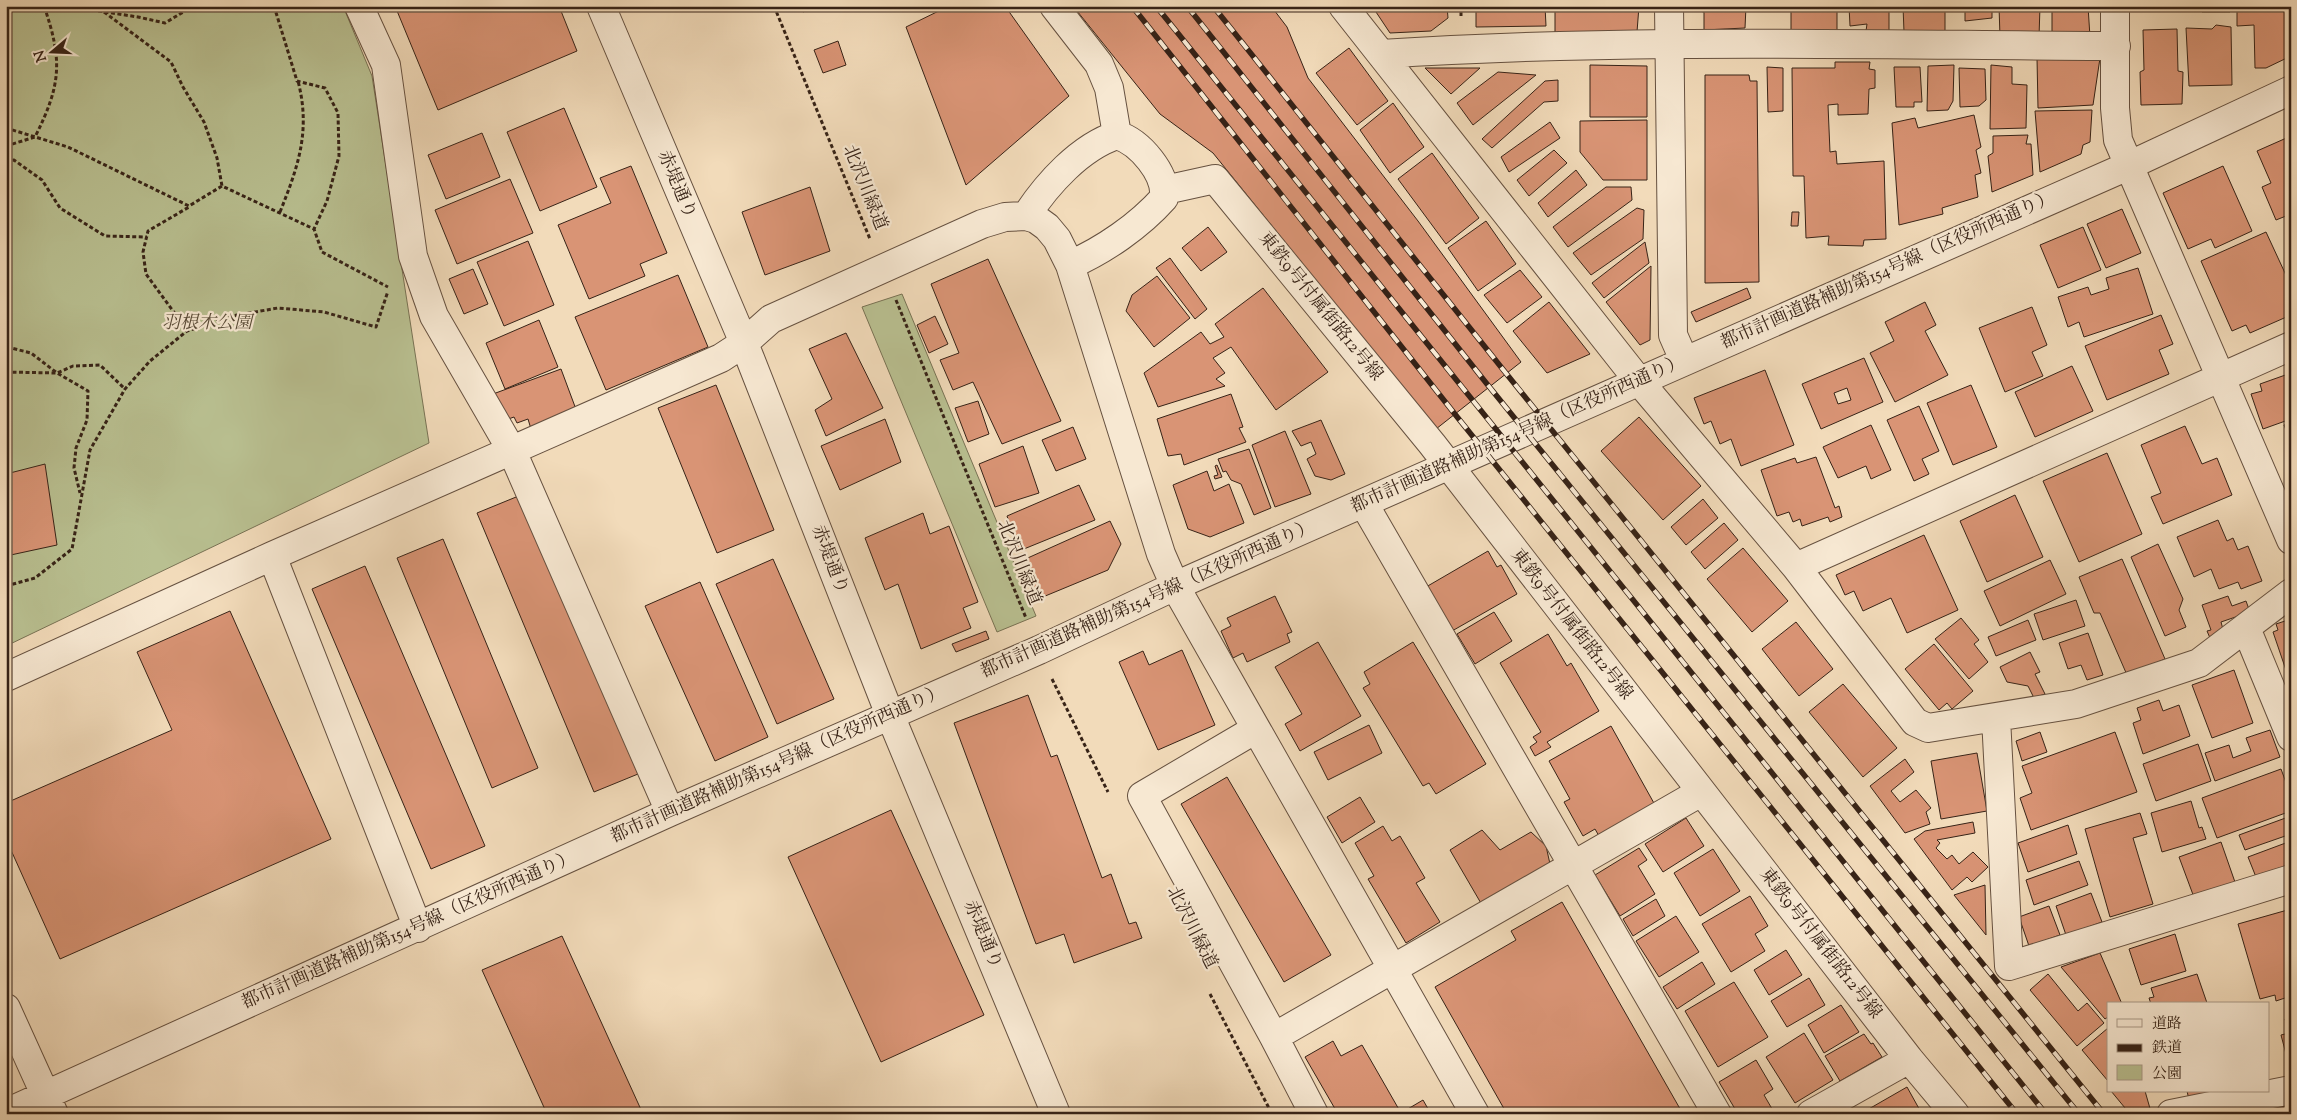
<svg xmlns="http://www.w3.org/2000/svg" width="2297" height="1120" font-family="'Sorts Mill Goudy','Noto Serif JP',serif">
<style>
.green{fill:#b9c091;stroke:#787254}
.building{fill:#d99475;stroke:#372317;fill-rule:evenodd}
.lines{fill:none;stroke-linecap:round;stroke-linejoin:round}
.minor-casing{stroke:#665140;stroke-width:30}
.path{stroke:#372317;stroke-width:3;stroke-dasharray:4 2.5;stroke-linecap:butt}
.minor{stroke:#f7e8d2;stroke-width:28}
.rail-casing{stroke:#372317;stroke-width:5.5}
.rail{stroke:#f7e8d2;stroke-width:4;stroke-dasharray:11;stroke-linecap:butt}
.labels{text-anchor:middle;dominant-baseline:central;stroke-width:4.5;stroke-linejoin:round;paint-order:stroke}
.street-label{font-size:18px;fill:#372317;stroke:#f7e8d2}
.park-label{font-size:18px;font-style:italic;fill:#584a36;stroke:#f7e8d2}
</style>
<rect width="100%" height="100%" fill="#f2dbba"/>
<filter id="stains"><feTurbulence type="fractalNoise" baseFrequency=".004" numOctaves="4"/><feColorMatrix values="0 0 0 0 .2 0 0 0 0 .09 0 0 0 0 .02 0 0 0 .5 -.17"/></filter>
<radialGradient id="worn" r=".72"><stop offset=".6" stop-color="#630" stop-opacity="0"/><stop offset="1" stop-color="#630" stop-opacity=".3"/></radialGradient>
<path class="green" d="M6,6h337l29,70 57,367 -423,203z
M902,294l134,322 -39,16 -135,-325z"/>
<path class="building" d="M395,6h164l18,45 -139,59z
M801,6h17l-15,6z
M949,6h20l3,3 4,-3h29l64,90 -103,89 -60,-158z
M1073,6h198l16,21 21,51 110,143 103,141 -85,67 -223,-276 -53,-39z
M1372,6h75l1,12 -17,13 -41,2z
M1476,6h69l1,20 -70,1z
M1555,6h84l-2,26 -82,1z
M1694,6h52l-1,22 -41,2v-18l-10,-2z
M1791,6h46v33l-46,1z
M1849,6h40v26l-23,-1 1,-7 -17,2z
M1903,6h42v25l-41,1z
M1965,6h27v12l-27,3z
M1999,6h41l-1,31h-39z
M2052,6h36l2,31 -38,2z
M2198,6h32v6h-28z
M2237,6h54v50l-25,12h-11l-1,-43 -17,1z
M2216,25l15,2 1,58 -43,1 -3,-58 26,1z
M2177,29l1,42 5,1 -1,32 -41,1 -1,-33 4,-2 -1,-40z
M838,41l8,24 -23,8 -9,-23z
M1349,48l39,53 -31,24 -41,-52z
M2037,58h63l-7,47 -55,3z
M1835,62h35l-1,7 6,1v18l-6,1 -1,25 -30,1v-11l-10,1 2,47 6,-1 1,13 47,-3 2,78 -22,1 -1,6 -35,-1 1,-9 -23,2 -2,-62h-11l-1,-108h43z
M1590,65l57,1v51h-57z
M1954,65l-1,36 -5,9 -21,1 1,-45z
M1991,65l21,2v17l15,1 -1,43 -36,1z
M1767,67l16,1v43l-15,1z
M1894,67h26l2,35h-8v5h-18z
M1425,68h55l-29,26z
M1959,68l26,1 1,31 -7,6 -19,1z
M1498,72l38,3 -63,50 -16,-22z
M1705,75h44l1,6h7l2,201 -54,1z
M1558,80v21l-14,1 -52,46 -10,-9 63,-58z
M1393,103l31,44 -34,26 -30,-43z
M564,108l33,79 -57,24 -33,-79z
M2092,110l-2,32 -7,3 -2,9 -41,18 -5,-61z
M1974,115l7,32 -5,3 5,23 -6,2 3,22 -36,11 1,6 -44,11 -7,-102 23,-5 3,10z
M1647,120v60h-44l-23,-28v-31z
M1550,122l10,16 -51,34 -8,-15z
M482,133l18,44 -54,22 -18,-44z
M2028,135l-2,9h5l2,31 -41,17 -4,-36 5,-3v-17z
M2291,136v78l-15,6 -14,-33 9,-4 -14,-32z
M1554,150l13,13 -38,33 -12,-16z
M1432,153l47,65 -33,26 -48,-65z
M631,166l36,87 -27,11 5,12 -56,23 -31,-74 53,-22 -11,-25z
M2223,166l29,65 -37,17 -4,-9 -23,10 -25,-56z
M1576,170l11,15 -39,32 -10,-14z
M510,179l23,54 -76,31 -22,-54z
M810,187l20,64 -65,24 -23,-63z
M1606,187h25l1,13 -64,47 -15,-20z
M1637,208l7,2 -1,29 -52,36 -18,-22z
M2122,209l19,44 -35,15 -19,-44z
M1792,212h7l-1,14h-7z
M1486,221l30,43 -38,27 -30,-43z
M1208,227l19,25 -26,19 -19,-23z
M2083,227l18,43 -43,18 -18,-43z
M2266,232l25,54v29l-41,18 -4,-8 -14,6 -31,-70z
M528,241l26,64 -50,21 -27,-64z
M1645,242l4,21 -45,35 -12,-15z
M1170,258l37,51 -12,10 -39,-51z
M988,259l73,162 -59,23 -29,-62 -20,8 -13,-30 19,-7 -28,-69z
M1651,266l-1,74 -10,5 -34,-43z
M2138,268l15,46 -69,23 -5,-15 -11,5 -10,-30 30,-10 3,8 18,-6 -3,-11z
M473,269l15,35 -24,10 -15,-35z
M1520,270l22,27 -35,26 -23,-28z
M678,275l30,72 -102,43 -31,-73z
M1157,276l33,42 -36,29 -28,-36 6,-16z
M1263,288l65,84 -52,38 -45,-63 -18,11 12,15 -9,6 9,7 -67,21 -14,-34 57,-41 9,12 14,-7 -9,-13z
M1747,288l4,10 -55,24 -5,-10z
M1549,302l41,52 -43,19 -34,-42z
M1925,302l11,23 -11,6 23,44 -53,27 -25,-49 24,-12 -9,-19z
M2032,307l15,38 -15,7 11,24 -38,16 -26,-64z
M2161,315l12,29 -14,6 10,24 -62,26 -22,-54z
M935,316l13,28 -19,9 -12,-28z
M539,320l19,47 -53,22 -19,-46z
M846,333l37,75 -57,28 -11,-26 17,-11 -23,-50z
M1864,358l19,44 -62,27 -19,-45zM1847,388l4,12 -13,4 -4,-11z
M2072,366l21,45 -58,26 -20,-45z
M561,369l16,43 -46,17 -3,-10 -11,4 -3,-6 -11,4 -10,-27z
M1765,370l29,75 -53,21 -10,-27 -11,5 -9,-23 -7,3 -10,-26z
M2291,373v46l-28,10 -12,-35 11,-3 -2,-7z
M716,385l58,145 -57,23 -59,-145z
M1971,385l26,62 -44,18 -26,-62z
M1231,394l12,33 -4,1 7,14 -62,23 -3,-11 -13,2 -11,-37z
M978,401l11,33 -21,8 -13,-34z
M1919,406l20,45 -17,8 7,15 -15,7 -27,-61z
M1639,417l62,69 -38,34 -62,-69z
M885,419l16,43 -61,28 -19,-44z
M1321,420l24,54 -14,6 -16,-4 -8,-17 9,-5 -5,-12 -10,4 -9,-15z
M2291,423v14l-2,1 -5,-13z
M1871,425l20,45 -20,9 -5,-13 -28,12 -15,-31z
M2185,426l17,38 15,-6 15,37 -69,29 -12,-27 10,-4 -20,-48z
M1073,427l13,32 -30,12 -14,-31z
M1285,431l26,63 -36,13 -23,-62z
M1023,446l16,47 -44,14 -16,-43z
M1249,449l22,59 -17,7 -13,-31 -10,-4 -5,-9 -3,1 -5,-13z
M2107,453l35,81 -63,28 -36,-81z
M1816,457l19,51 4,-2 3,11 -12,5 -2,-5 -26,9 -2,-7 -7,3 -4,-10 -12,4 -16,-46 34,-12 2,5z
M45,464l12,81 -51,11v-82z
M1217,465l5,12 -7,2 -1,-3 4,-1 -3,-9z
M1207,471l7,20 15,-7 15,39 -34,14 -22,-8 -15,-44z
M1079,485l16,35 -76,31 -12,-35z
M521,495l117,279 -44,18 -117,-279z
M2015,495l28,62 -56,25 -27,-61z
M1703,499l15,19 -32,27 -15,-18z
M923,513l7,21 19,-8 29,76 -15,6 8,20 -50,21 -23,-65 -13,6 -20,-52z
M2218,520l9,21 6,-3 5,12 10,-4 14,35 -21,8 -3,-7 -19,7 -8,-20 -17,8 -17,-40z
M1110,521l11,23 -13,26 -70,29 -17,-38z
M1724,523l14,17 -33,29 -14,-17z
M1924,535l34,75 -51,23 -16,-35 -28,13 -9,-20 -9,4 -9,-20z
M443,539l95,229 -46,20 -95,-230z
M2158,544l25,55 -4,11 7,17 -21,9 -34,-79z
M1743,548l45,53 -36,31 -45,-53z
M1488,551l9,16 4,-2 16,29 -65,37 -26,-44z
M773,559l61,140 -57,25 -61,-140z
M2122,559l43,100 -38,16 -27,-62h-6l-15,-36z
M2050,560l16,34 -66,32 -16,-35z
M365,566l120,280 -54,23 -119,-280z
M700,582l68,155 -53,24 -70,-155z
M1275,596l17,36 -5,2 3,8 -43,20 -4,-9 -10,5 -12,-27 10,-5 -4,-8z
M2228,596l4,10 14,-5 4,11 -29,10 3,11 -14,5 -3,-7 4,-1 -9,-25z
M2076,600l9,26 -42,14 -9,-26z
M230,611l101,228 -271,120 -54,-120v-36l166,-73 -35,-78z
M1494,612l18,29 -37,23 -18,-30z
M1961,618l18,22 -5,4 14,18 -19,17 -34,-40z
M2291,619v62l-1,1 -17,-50 5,-2 -2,-6z
M2028,620l8,20 -40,16 -8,-19z
M1796,622l37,47 -34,27 -37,-47z
M986,631l3,8 -33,13 -4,-8z
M2088,633l15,42 -16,5 -6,-15 -13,4 -9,-26z
M1548,634l19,32 4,-3 28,48 -52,31 4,5 -16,9 -5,-9 7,-5 -4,-5 8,-5 -41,-69z
M1318,642l43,74 -61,35 -15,-27 17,-10 -27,-47z
M1413,642l73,122 -50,30 -7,-11 -6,3 -60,-98 7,-4 -6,-12z
M1934,644l39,47 -21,18 -5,-6 -8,7 -34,-41z
M1182,650l33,75 -57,25 -39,-88 24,-11 6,14z
M2030,652l10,20 -5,2 10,20 -11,4 -6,-12 -21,-4 -7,-15z
M2234,670l19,53 -41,15 -20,-53z
M1843,684l54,64 -34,29 -54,-65z
M1028,695l23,62 6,-2 45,123 9,-4 18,50 7,-2 6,16 -68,25 -10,-29 -28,10 -82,-221z
M2159,700l4,11 16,-6 11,31 -47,18 -10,-31 8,-3 -4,-12z
M1369,725l13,28 -54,27 -14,-28z
M1611,726l44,79 -56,31 -4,-7 -12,7 -19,-34 6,-3 -21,-38z
M2270,730l10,27 -65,24 -10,-28 24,-8 4,13 18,-7 -5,-13z
M2040,732l7,20 -25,9 -6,-20z
M2115,732l22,60 -106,38 -11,-32 12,-5 -10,-27z
M2198,744l13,37 -55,20 -13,-37z
M1977,753l10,58 -46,8 -10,-58z
M1905,759l9,13 -23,19 9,11 16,-12 15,18 -5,4 4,12 -25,9 -35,-47z
M2281,769l10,27v15l-74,27 -15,-40z
M1227,777l104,178 -47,27 -103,-178z
M1360,797l15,25 -33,21 -15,-26z
M2191,801l8,27 3,-1 4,12 -44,13 -11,-39z
M891,810l93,205 -103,47 -93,-205z
M2140,813l7,21 -14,4 20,66 -43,13 -25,-88z
M2291,816v18l-46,16 -6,-15z
M1686,818l18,28 -41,26 -18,-28z
M1973,822l2,11 -38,7 3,3 -4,5 11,11 5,-4 7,9 14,-12 15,15 -16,15 -5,-5 -15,13 -38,-51 11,-8z
M2068,825l9,29 -49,18 -10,-29z
M1383,826l9,15 8,-5 25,42 -9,5 24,39 -34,21 -38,-64 6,-3 -19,-33z
M1482,830l18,20 31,-18 15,14 4,18 -68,41 -32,-55z
M2291,841v30l-33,11 -10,-25z
M2221,842l15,43 -41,15 -16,-43z
M1639,848l8,12 -9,6 17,28 -35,22 -25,-41z
M1713,849l27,42 -40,25 -26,-43z
M2079,861l9,24 -54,20 -8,-25z
M1985,885l1,50 -32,-40z
M2091,893l11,29 -36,13 -10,-29z
M1750,896l18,30 -13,8 10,17 -34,21 -29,-48z
M1656,899l9,17 -32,20 -10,-17z
M1562,902l121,212h-176l-72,-127 81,-47 -5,-9z
M2049,906l11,29 -31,11 -10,-29z
M2291,909v87l-15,5 -1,-6 -15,4 -22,-75z
M1676,916l23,36 -40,25 -23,-36z
M2175,934l11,37 -45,14 -12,-36z
M562,936l81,178h-96l-65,-144z
M1786,950l16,25 -33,20 -15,-25z
M2100,953l22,51h-14v13l-3,2 -44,-52z
M1702,962l13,22 -38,25 -14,-22z
M2048,974l30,37 9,-8 17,20 -27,23 -47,-56z
M2197,974l10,29 -56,1 -2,-6 5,-1 -3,-9z
M1809,978l16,27 -38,22 -16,-26z
M1734,982l34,55 -50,30 -33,-56z
M1841,1005l18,27 -35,21 -16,-28z
M2291,1018v55l-10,-38 8,-2 -4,-14z
M2108,1028v53l-26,-31z
M1804,1033l29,47 -38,23 -29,-46z
M1864,1034l7,10 2,-1 9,14 -42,24 -15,-25z
M1333,1041l8,15 21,-11 39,68 22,-13 8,14h-93l-33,-57z
M1756,1060l17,29 -9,6 11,19h-37l-19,-32z
M1907,1087l15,27h-53l-2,-4z
M2111,1091h34l6,21 -21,2z
M2187,1091h49l-46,13z"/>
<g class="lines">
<g class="minor-casing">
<path id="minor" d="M359,6l27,59 27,191 21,60 78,135 158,361
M601,6l143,337 146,372 166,399
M1054,6l45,58 10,24 8,47
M1343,6l295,374 158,187 119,155 13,6 148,-24 123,-41 92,-70
M1669,6l4,329 11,25
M2115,6v102l3,32 173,400
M1381,54c244,-16 491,-9 735,-8
M1165,190l50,-11 217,265 477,615 46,55
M1026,216c21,-32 54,-69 91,-81 23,7 50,39 47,63 -25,28 -60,52 -94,67
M1364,504l353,610
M272,556l146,372
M1796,567l495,-221
M2246,628l45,109
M6,677l266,-121 449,-198 23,-15 27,-24 211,-95 23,-7 21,-1 10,3 11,8 10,12 13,26 91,289 14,32 300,528
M1996,718l13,248 282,-87
M1256,729l-114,67 132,241 427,-245
M6,1008l48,106
M1274,1037l40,77
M6,1113l664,-301 369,-162 136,-64 953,-420 163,-76
M1811,1114l98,-55
M2171,1114l120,-24"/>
</g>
<path class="path" d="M66,6l72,11 27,6 28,-17
M274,6l23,75 28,7 13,25 1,43 -12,45 -13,28
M774,6l96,233
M104,12l67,50 12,25 21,35 13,36 5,28
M1461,16v-10
M6,128l62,19 121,59 33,-20 92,43 8,23 66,35
M6,146l29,-9c26,-52 28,-76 9,-131
M6,161l8,-1 28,20 18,28 45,28 42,1
M280,212c18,-45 31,-81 18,-131
M896,300l130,318
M187,330l-41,-56 -3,-22 5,-21 41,-24
M7,347l24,6 26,20 16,-7 27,-1 25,24
M6,372l51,1 31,18 -1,29 -11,28 -2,20 6,25
M6,586l29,-8 37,-29 18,-99 35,-61 25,-28 37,-30 45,-15 46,-8 46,4 52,15 12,-36
M1052,679l56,113
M1210,994l62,120"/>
<use href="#minor" class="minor"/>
<g class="rail-casing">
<path id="rail" d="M1132,6l326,412 559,696
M1156,6l890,1108
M1187,6l300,378 592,730
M1213,6l296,371 595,737"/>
</g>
<use href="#rail" class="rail"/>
</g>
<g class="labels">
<g class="street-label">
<text transform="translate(676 185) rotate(67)">赤堤通り</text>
<text transform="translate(864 188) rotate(68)">北沢川緑道</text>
<text transform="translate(1888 271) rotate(-24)">都市計画道路補助第154号線（区役所西通り）</text>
<text transform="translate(1320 307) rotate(51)">東鉄9号付属街路12号線</text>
<text transform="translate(1518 435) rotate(-24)">都市計画道路補助第154号線（区役所西通り）</text>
<text transform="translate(829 560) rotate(69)">赤堤通り</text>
<text transform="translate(1018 563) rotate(68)">北沢川緑道</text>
<text transform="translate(1148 600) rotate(-24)">都市計画道路補助第154号線（区役所西通り）</text>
<text transform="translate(1571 625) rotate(52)">東鉄9号付属街路12号線</text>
<text transform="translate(778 765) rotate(-24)">都市計画道路補助第154号線（区役所西通り）</text>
<text transform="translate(1191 928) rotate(63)">北沢川緑道</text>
<text transform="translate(409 931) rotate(-24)">都市計画道路補助第154号線（区役所西通り）</text>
<text transform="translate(982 935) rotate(67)">赤堤通り</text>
<text transform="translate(1820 944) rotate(52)">東鉄9号付属街路12号線</text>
</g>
<g class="park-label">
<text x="207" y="324">羽根木公園</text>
</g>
</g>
<rect width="2297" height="1120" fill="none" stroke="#f2dbba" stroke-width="25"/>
<rect x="8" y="8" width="2282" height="1105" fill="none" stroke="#372317" stroke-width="2.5"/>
<rect x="12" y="12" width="2272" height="1095" fill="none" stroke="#372317"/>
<rect x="2107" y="1002" width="162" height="90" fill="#f7e8d2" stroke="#aa9987"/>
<rect x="2117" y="1019" width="25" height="8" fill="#f7e8d2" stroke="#aa9987"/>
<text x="2152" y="1028" font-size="15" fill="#372317">道路</text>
<rect x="2117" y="1044" width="25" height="8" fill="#372317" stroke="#aa9987"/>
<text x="2152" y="1052" font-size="15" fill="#372317">鉄道</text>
<rect x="2117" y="1065" width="25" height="15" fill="#b9c091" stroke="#aa9987"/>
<text x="2152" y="1078" font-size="15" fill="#372317">公園</text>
<g transform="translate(52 52) rotate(251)" stroke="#f7e8d2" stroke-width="4" paint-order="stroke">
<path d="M0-4L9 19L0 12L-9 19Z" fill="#372317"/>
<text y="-8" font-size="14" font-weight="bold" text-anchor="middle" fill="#372317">N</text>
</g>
<rect width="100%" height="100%" filter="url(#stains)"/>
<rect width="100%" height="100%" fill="url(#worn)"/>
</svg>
